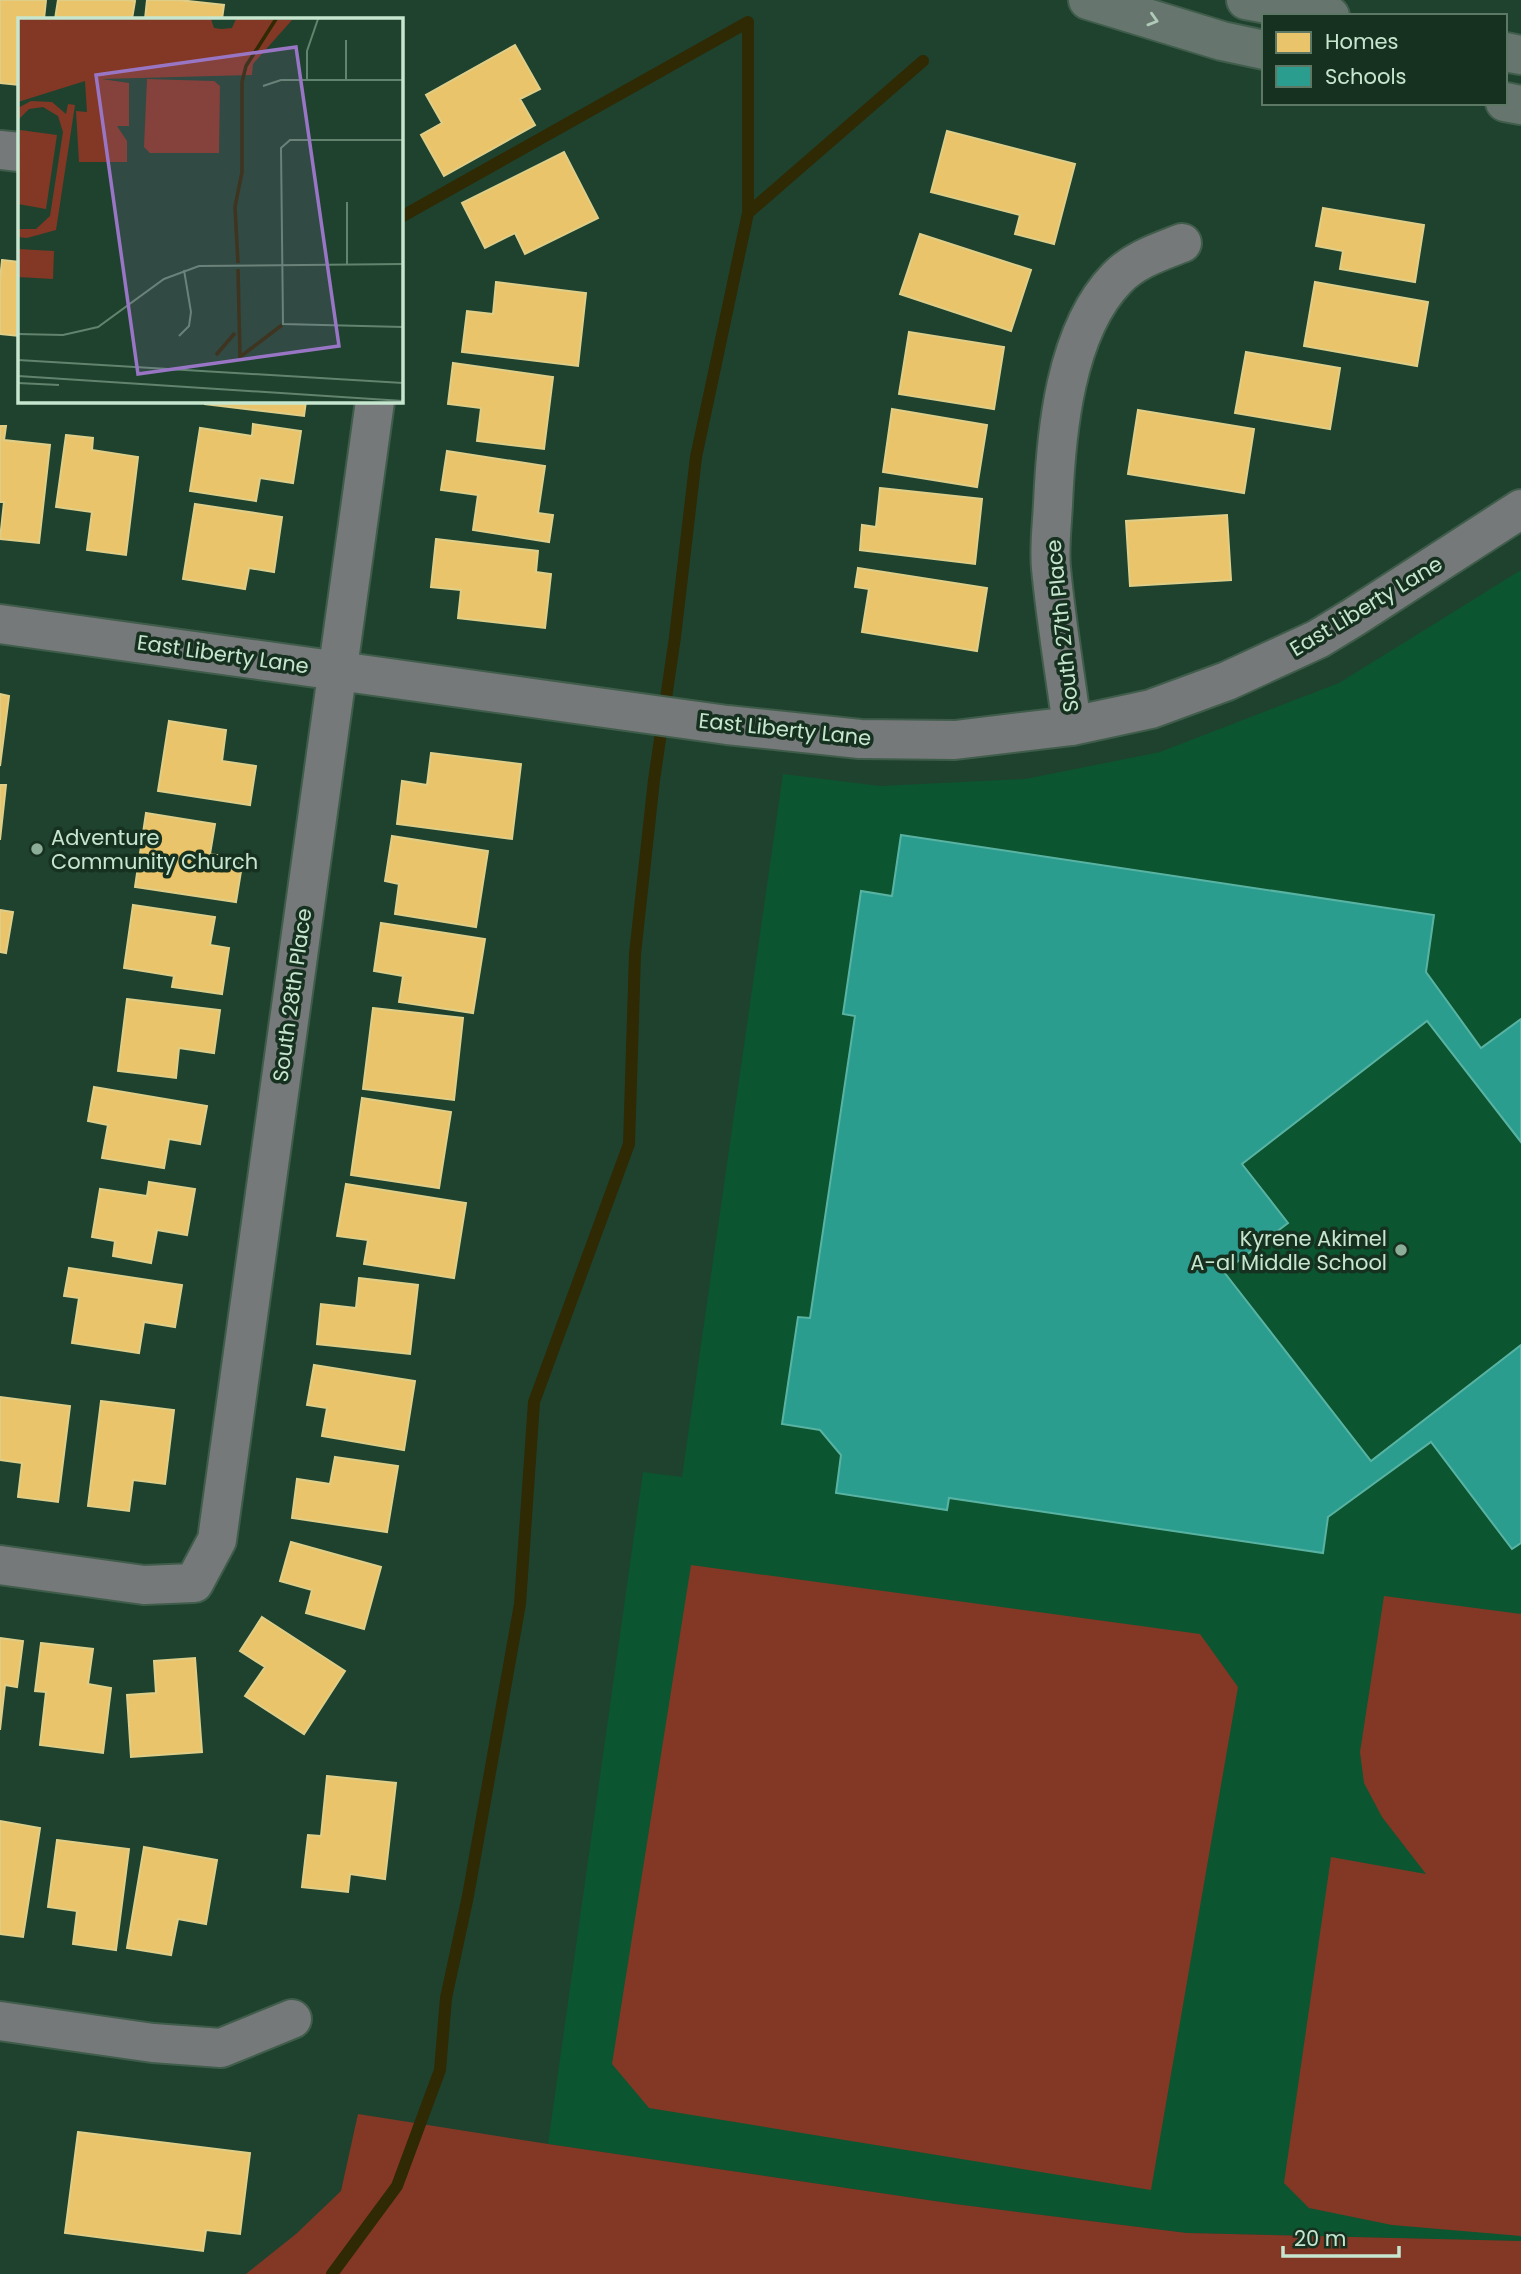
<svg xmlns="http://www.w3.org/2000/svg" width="1521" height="2274" font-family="Poppins,sans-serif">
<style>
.built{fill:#0b5530}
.green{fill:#823824}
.homes{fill:#e9c46a;stroke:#dfce88;stroke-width:2}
.schools{fill:#2a9d8f;stroke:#59b3a2;stroke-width:2}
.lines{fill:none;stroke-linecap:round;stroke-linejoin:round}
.stream{stroke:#2f2904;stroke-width:12}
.minor-casing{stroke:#405d4c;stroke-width:42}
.highway-casing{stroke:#405d4c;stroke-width:42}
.minor{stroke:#767979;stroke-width:38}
.highway{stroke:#66766e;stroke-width:38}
.oneway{stroke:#afcab7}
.poi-dot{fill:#8cad97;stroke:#173120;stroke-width:2.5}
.labels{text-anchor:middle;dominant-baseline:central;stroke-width:7;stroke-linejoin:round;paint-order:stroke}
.street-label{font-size:21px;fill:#c7e6cf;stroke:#173120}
.poi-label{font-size:21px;fill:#c7e6cf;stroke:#173120;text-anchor:start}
.inset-river{fill:none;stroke:#2f2904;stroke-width:3.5}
.inset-road{fill:none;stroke:#62846e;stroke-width:2}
.view{fill:#9976c5;fill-opacity:0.15;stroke:#9976c5;stroke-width:3.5}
.inset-edge{fill:none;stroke:#c7e6cf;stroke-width:3.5}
</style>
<rect width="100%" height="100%" fill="#1f422e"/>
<path class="built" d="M1521,570v1671l-334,-8 -232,-29 -407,-60 95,-672 39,5 101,-703 97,12 145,-7 135,-27 179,-69z"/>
<path class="green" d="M691,1565l509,69 38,53 -87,503 -502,-82 -37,-44z
M1384,1596l137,18v622l-129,-11 -83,-17 -25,-25 47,-326 95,17 -44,-57 -18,-34 -4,-31z
M358,2114l190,30 407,60 232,29 334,8v33h-1275l50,-40 45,-43z"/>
<path class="homes" d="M0,0h46l-2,19h-25v66l-19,-2z
M58,0h70l7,1 -3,18h-77z
M147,0h32l45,5 -2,14h-77z
M515,45l25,44 -20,10 15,26 -91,51 -23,-41 21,-12 -16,-28z
M947,131l128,33 -21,80 -39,-10 5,-19 -89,-23z
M564,152l34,66 -73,36 -10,-21 -30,15 -23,-45z
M1323,208l101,17 -9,57 -75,-13 3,-18 -27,-5z
M920,234l111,36 -20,61 -111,-37z
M2,260l17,2v74l-19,-2v-54z
M496,282l90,11 -8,73 -116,-14 5,-41 26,3z
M1315,282l113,20 -11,64 -113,-20z
M909,332l95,15 -10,62 -95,-15z
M1246,352l94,16 -10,61 -95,-16z
M453,363l100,14 -9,72 -67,-8 4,-33 -33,-4z
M205,401h101l-2,15 -99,-12z
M892,409l95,16 -10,62 -94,-15z
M1138,410l116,19 -10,64 -116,-19z
M253,424l48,7 -8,52 -33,-5 -4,23 -66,-10 10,-63 52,8z
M0,426h6l-2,14 46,5 -11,98 -39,-4 4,-37h-4z
M66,435l27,3 -1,12 46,7 -12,98 -39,-5 5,-38 -36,-5z
M447,451l98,15 -7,47 15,2 -4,27 -76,-12 5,-35 -37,-5z
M880,488l102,11 -7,65 -115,-14 2,-25 14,2z
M195,504l87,13 -8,55 -25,-4 -4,21 -62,-10z
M1227,515l4,65 -101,6 -4,-65z
M436,539l102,12 -2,21 15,2 -6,54 -87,-10 3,-28 -30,-3z
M858,568l129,20 -10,63 -115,-19 7,-43 -14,-2z
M0,694l9,2 -9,70z
M169,721l57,9 -4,31 34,5 -6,39 -92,-14z
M431,753l90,11 -9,75 -115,-15 5,-43 25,4z
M0,785h6l-6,55z
M146,813l69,11 -5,30 33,5 -7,43 -101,-15z
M392,836l96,15 -12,76 -81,-13 4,-30 -14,-3z
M133,905l82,12 -5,28 19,3 -7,46 -50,-7 2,-11 -50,-8z
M0,910l13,2 -7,41 -6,-1z
M381,923l104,16 -12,74 -74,-11 4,-26 -29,-5z
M127,999l93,11 -6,43 -35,-5 -3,30 -58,-7z
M373,1008l90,10 -9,82 -91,-11z
M94,1087l113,19 -7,38 -31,-5 -5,29 -62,-10 6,-33 -20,-4z
M362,1098l89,14 -12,76 -88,-13z
M149,1182l46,7 -8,46 -30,-5 -6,33 -38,-7 2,-15 -23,-4 8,-48 47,7z
M346,1184l120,19 -12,75 -90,-14 4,-24 -31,-4z
M69,1268l113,17 -7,42 -31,-5 -5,31 -67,-10 7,-45 -15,-2z
M359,1278l59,7 -8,69 -93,-10 4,-40 35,4z
M314,1365l101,16 -11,69 -82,-14 5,-28 -20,-3z
M0,1397l70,9 -12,96 -40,-5 4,-34 -22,-3z
M101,1401l73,9 -9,74 -32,-4 -4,31 -41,-5z
M335,1457l63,9 -11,66 -95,-14 5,-39 33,5z
M291,1542l90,25 -17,62 -58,-16 6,-23 -32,-9z
M262,1617l83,54 -41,63 -59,-38 20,-29 -25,-16z
M0,1638l23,3 -6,46 -12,-2 -5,45z
M41,1643l52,6 -5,35 23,4 -8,65 -63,-8 6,-53 -11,-1z
M195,1658l7,94 -71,5 -4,-62 29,-2 -2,-32z
M327,1776l69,7 -11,96 -35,-5 -2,18 -46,-5 6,-52 13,1z
M0,1821l40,7 -17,109 -23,-3z
M57,1840l72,9 -13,101 -43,-6 4,-33 -29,-4z
M144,1847l73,13 -11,64 -28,-5 -7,36 -44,-7z
M78,2132l172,21 -10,81 -34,-4 -3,21 -138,-18z"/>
<path class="schools" d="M901,835l533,80 -8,57 55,76 40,-29v123l-94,-121 -185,143 46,59 -64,49 147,189 150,-116v198l-9,6 -81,-107 -103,75 -5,36 -374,-55 -2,12 -111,-17 5,-38 -21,-25 -38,-6 16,-107 12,1 45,-302 -12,-2 18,-123 31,5z"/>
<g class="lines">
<path class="stream" d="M748,213l175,-152
M332,2274l65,-88 43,-116 6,-72 22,-102 52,-292 14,-202 95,-258 6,-190 19,-174 21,-143 21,-180 52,-244v-191l-347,195"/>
<g class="minor-casing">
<path id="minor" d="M0,150l19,2
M0,624l727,101 133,14 95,1 117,-14 79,-17 76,-28 91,-42 36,-22 167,-108
M1072,726c-7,-52 -16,-105 -21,-158 -2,-21 1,-43 2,-64 3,-71 12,-173 64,-226 17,-18 42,-26 65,-35
M0,1565l144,20 50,-2 23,-43 158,-1139
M0,2021l153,22 68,5 71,-29"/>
</g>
<g class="highway-casing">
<path id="highway" d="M1088,0l134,41 42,9
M1246,0l84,16
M1505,52l16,3
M1505,102l16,3"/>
</g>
<use href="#minor" class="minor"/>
<use href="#highway" class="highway"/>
</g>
<defs><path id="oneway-chevron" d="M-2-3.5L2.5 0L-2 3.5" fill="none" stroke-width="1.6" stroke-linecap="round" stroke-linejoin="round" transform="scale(1.75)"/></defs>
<use class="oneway" href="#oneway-chevron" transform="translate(1153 20) rotate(17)"/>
<g class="poi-dot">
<circle cx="37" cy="849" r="7"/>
<circle cx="1401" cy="1250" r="7"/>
</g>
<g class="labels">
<g class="street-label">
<text transform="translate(1366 606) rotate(-31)">East Liberty Lane</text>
<text transform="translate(1062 626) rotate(-96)">South 27th Place</text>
<text transform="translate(223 654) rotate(8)">East Liberty Lane</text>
<text transform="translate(785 729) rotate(6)">East Liberty Lane</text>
<text transform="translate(292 995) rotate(-82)">South 28th Place</text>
</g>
<g class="poi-label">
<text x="51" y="837">Adventure<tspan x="51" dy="24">Community Church</tspan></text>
<text x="1387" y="1238" text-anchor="end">Kyrene Akimel<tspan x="1387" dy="24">A-al Middle School</tspan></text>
</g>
</g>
<g transform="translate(18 18)">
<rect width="385" height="385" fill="#1f422e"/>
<path d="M0,1h193l3,9 8,1 10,-1 4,-9 56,1 -39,44 -1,11 -150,4 27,4v43h-12l10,15v21h-48l-3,-51 11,1 -2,-31 -67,21zM129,61l67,2 6,5 -1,67h-69l-6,-6zM13,83l21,1 14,12 2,-10 7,1 -19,125 -29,8 -9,-1v-8h18l14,-13 13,-84 -5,-16 -15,-9 -14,2 -11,11v-12zM2,112l37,5 -11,74 -28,-5zM0,231l36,2 -1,28 -35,-2z" fill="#823824"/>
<path class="inset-river" d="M220,245l-3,-56 7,-35v-90l4,-16 30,-47M220,251l2,88 42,-32M198,337l19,-22"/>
<path class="inset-road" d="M289,62v-29l11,-32M328,62v-40M245,68l18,-6h122M385,122h-113l-9,8 2,176 120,3M329,246v-62M0,316l45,1 35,-8 66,-48 35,-13 204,-2M161,318l10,-10 2,-14 -7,-42M0,342l385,23M0,358l385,25M0,365l41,2"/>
<path class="view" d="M278,29l43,299 -201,28 -42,-299z"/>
<rect width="385" height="385" class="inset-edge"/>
</g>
<rect x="1262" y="14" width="245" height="91" fill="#173120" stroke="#5d7966" stroke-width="2"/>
<rect x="1276" y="32" width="35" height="21" fill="#e9c46a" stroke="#5d7966" stroke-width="2"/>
<text x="1325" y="49" font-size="21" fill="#c7e6cf">Homes</text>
<rect x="1276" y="66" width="35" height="21" fill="#2a9d8f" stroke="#5d7966" stroke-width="2"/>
<text x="1325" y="84" font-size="21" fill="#c7e6cf">Schools</text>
<path d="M1283 2246v10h116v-10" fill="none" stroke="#c7e6cf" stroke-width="3.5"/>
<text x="1294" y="2246" font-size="21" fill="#c7e6cf" stroke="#173120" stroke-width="5" paint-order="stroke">20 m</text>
</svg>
